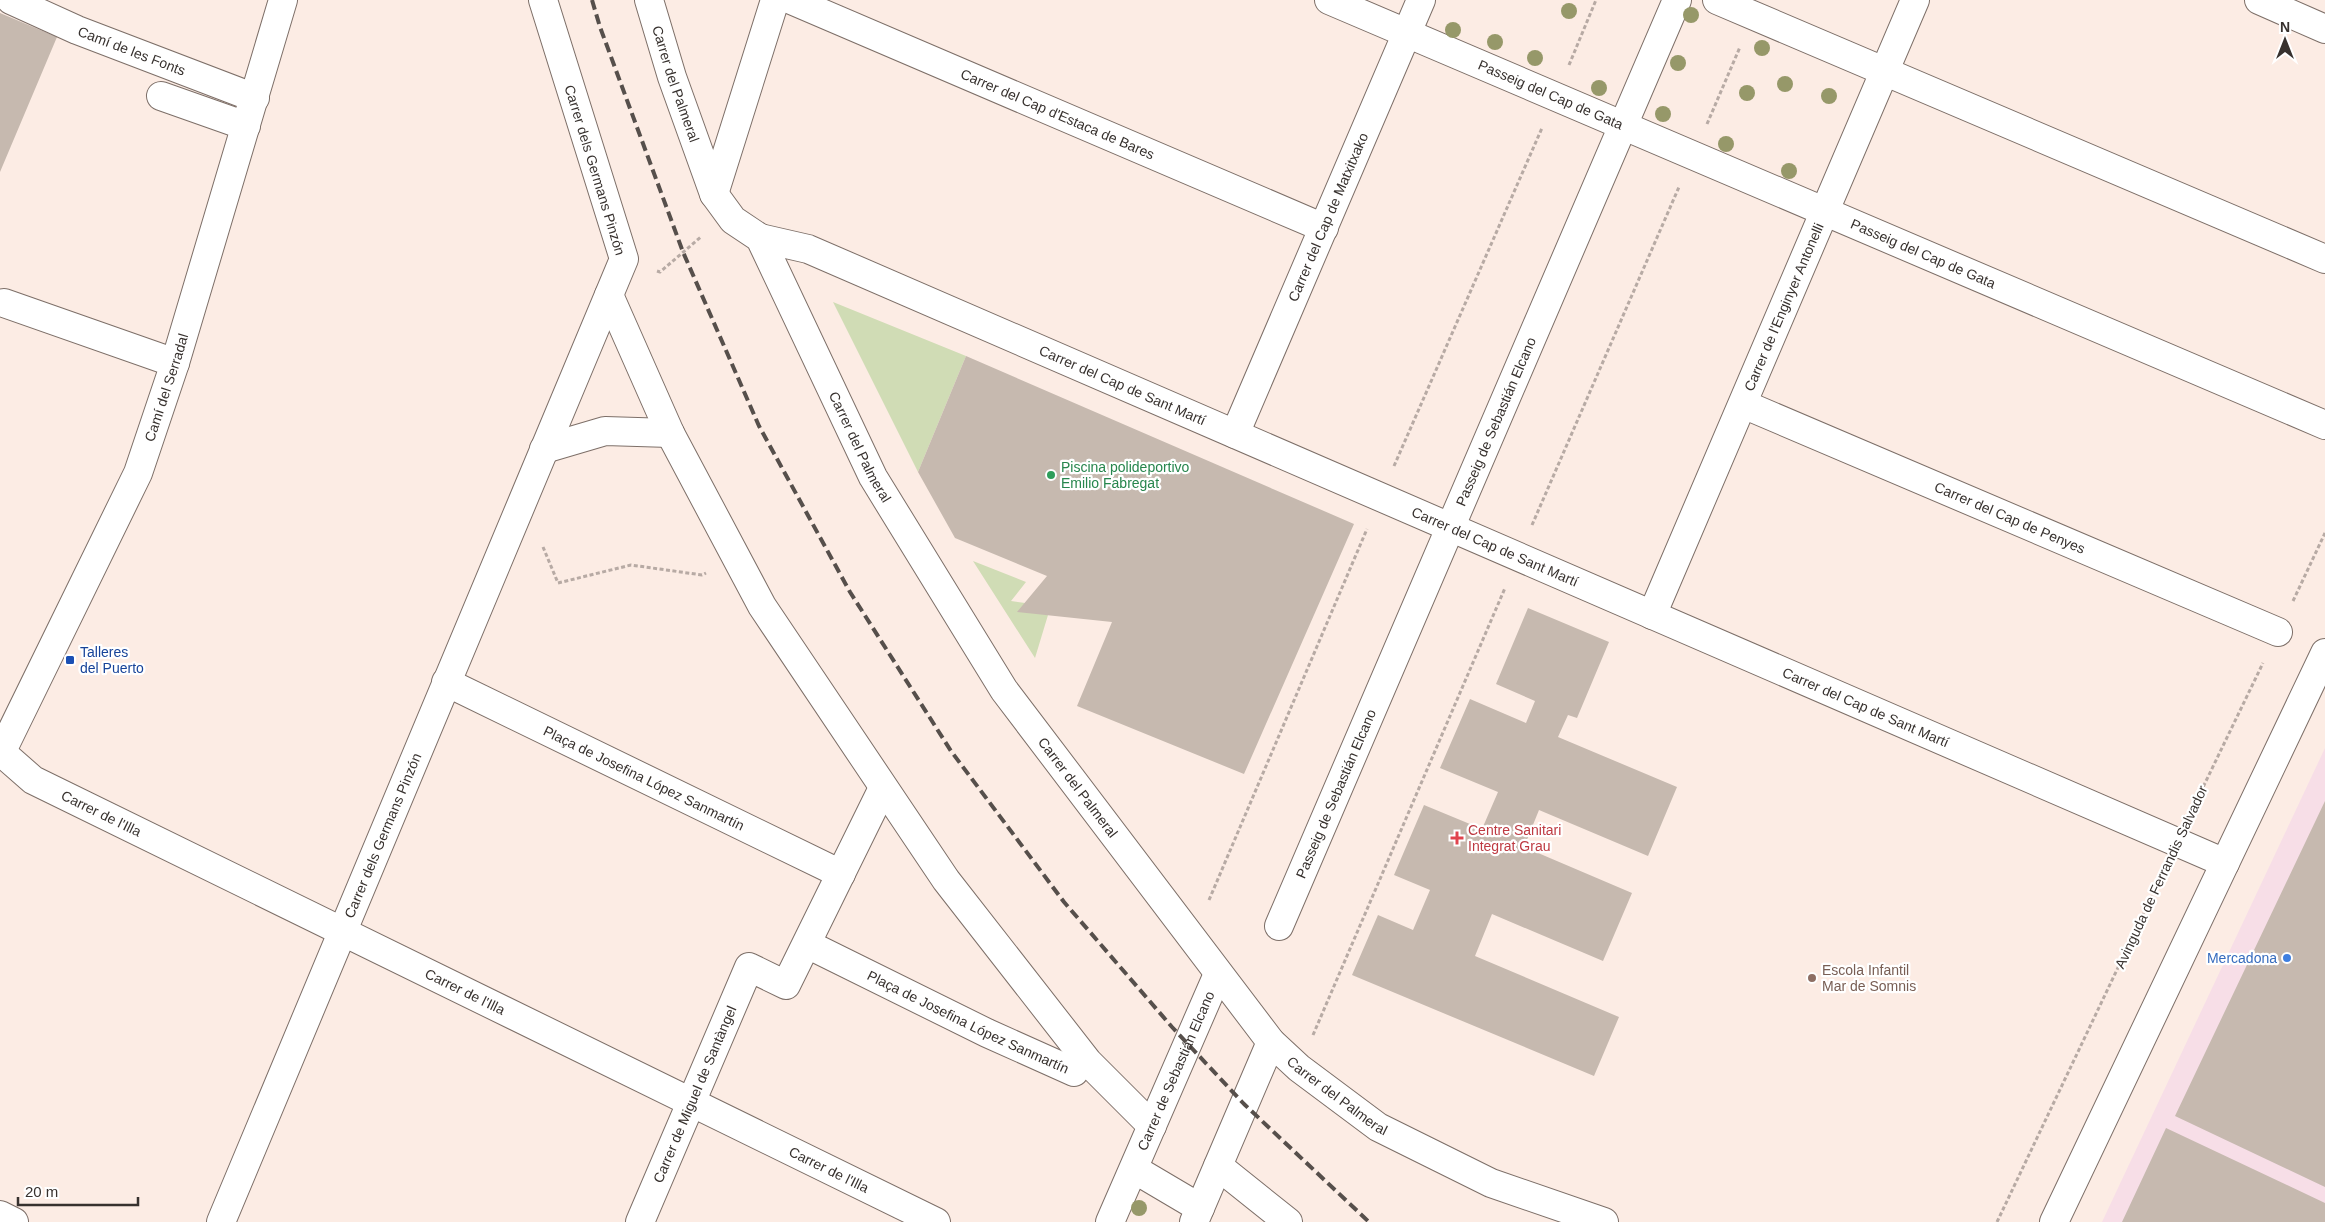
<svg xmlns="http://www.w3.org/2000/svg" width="2325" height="1222" font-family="Helvetica,sans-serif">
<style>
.industrial{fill:#f7dee7}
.green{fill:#d0dcb5}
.building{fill:#c6b9af}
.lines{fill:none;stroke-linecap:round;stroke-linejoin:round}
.minor-casing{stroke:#7d6f68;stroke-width:30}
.path{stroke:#b7aaa4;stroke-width:3;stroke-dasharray:4 2.5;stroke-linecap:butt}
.minor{stroke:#fff;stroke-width:28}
.rail{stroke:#564f4b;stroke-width:4;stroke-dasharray:10 5;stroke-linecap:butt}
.tree{fill:#969869}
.leisure-dot{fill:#2e9e5b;stroke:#fff;stroke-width:2}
.transit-dot{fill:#1a4fb4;stroke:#fff;stroke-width:2}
.health-dot{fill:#e0444e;stroke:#fff;stroke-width:2}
.shop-dot{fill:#3f7fe0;stroke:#fff;stroke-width:2}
.education-dot{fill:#8d6e63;stroke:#fff;stroke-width:2}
.labels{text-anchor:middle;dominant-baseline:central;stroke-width:4.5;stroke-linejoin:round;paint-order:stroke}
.street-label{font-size:14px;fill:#37312e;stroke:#fff}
.leisure-label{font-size:14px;fill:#27864d;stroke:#fff;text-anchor:start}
.transit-label{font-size:14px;fill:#164399;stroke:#fff;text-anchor:start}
.health-label{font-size:14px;fill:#be3a42;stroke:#fff;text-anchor:start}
.shop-label{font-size:14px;fill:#366cbe;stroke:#fff;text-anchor:end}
.education-label{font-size:14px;fill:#785e54;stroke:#fff;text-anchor:start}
</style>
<rect width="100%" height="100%" fill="#fcece4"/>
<path class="industrial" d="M2325,748v474h-223z"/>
<path class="green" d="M833,302l133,54 -48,116z
M973,561l53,21 -15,19 14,2 23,12 -13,43z"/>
<path class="building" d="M0,13l57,24 -57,135z
M966,356l388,168 -110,250 -167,-68 35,-84 -95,-10 30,-36 -92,-38 -37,-66z
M1528,608l81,34 -32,76 -9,-3 -10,22 119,50 -29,69 -109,-46 -15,37 108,46 -29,68 -111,-47 -17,42 144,61 -25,59 -242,-101 26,-60 35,15 17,-40 -36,-15 30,-70 58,24 16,-37 -58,-24 30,-69 56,24 9,-22 -39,-17z
M2325,801v386l-150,-71z
M2166,1128l159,75v19h-203z"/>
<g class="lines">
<g class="minor-casing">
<g id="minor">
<path id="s1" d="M11,0l66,30 178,68"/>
<path id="s2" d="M649,0l23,77 42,117 19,26 27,18 113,239 131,213 267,352 28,26 79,59 113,56 113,39"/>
<path id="s3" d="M791,0l533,228"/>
<path id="s4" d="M1329,0l996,425"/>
<path d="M1717,0l608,259"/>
<path d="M2259,0l66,29"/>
<path d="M161,96l85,30"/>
<path d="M714,194l61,-194"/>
<path id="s5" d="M760,238l48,11 1417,614"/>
<path d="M609,295l61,138 92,173 184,274 142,182 64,64"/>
<path d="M4,303l171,60"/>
<path id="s6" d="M1743,404l535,228"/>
<path id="s7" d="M1235,434l186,-434"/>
<path d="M544,449l61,-18 65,2"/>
<path id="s8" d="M1652,615l263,-615"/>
<path id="s9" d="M446,682l395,192"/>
<path id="s10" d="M0,751l33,29 903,442"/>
<path id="s11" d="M0,755l138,-282 37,-110 108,-363"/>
<path id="s12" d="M1279,926l398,-926"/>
<path id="s13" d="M807,944l180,89 87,39"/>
<path d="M1218,1166l70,56"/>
<path d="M1134,1169l66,39"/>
<path d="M0,1215l14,7"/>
<path id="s14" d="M221,1222l403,-963 -81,-259"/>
<path id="s15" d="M640,1222l109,-255 37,18 97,-197"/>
<path id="s16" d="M1110,1222l108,-248"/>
<path d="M1194,1222l77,-180"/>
<path d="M2054,1222l271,-569"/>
</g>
</g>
<path class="path" d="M1569,65l27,-65
M1707,124l33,-77
M657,271l3,1 42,-36
M1394,466l148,-338
M1532,525l147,-338
M543,547l15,36 73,-18 71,10 4,-2
M2293,601l32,-68
M2192,810l71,-147
M1209,900l158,-371
M1313,1035l192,-447
M1997,1222l166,-349"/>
<use href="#minor" class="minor"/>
<path class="rail" d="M592,0l8,27 83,225 76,174 91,166 101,159 113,151 108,125 72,77 125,118"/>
</g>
<g class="tree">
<circle cx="1569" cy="11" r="8"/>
<circle cx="1691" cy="15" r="8"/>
<circle cx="1453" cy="30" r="8"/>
<circle cx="1495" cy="42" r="8"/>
<circle cx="1762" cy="48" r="8"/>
<circle cx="1535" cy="58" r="8"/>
<circle cx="1678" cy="63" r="8"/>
<circle cx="1785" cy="84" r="8"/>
<circle cx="1599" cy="88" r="8"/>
<circle cx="1747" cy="93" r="8"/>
<circle cx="1829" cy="96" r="8"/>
<circle cx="1663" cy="114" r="8"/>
<circle cx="1726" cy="144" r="8"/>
<circle cx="1789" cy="171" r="8"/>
<circle cx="1139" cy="1208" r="8"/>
</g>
<circle class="leisure-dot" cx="1051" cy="475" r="5"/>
<rect class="transit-dot" x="65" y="655" width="10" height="10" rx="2.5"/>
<path class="health-dot" d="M1454.5 830.5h5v5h5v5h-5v5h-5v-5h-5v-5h5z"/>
<circle class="shop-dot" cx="2287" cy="958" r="5"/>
<circle class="education-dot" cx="1812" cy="978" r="5"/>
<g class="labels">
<g class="street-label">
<text stroke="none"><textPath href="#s1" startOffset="131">Camí de les Fonts</textPath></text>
<text stroke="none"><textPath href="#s2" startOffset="88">Carrer del Palmeral</textPath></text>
<text stroke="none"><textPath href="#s4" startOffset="241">Passeig del Cap de Gata</textPath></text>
<text stroke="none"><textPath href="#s3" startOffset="290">Carrer del Cap d'Estaca de Bares</textPath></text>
<text transform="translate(595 170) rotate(73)">Carrer dels Germans Pinzón</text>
<text stroke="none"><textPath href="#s7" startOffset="236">Carrer del Cap de Matxitxako</textPath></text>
<text stroke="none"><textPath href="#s4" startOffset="646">Passeig del Cap de Gata</textPath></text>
<text stroke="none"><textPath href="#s8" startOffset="335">Carrer de l'Enginyer Antonelli</textPath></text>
<text stroke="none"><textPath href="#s5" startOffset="392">Carrer del Cap de Sant Martí</textPath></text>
<text stroke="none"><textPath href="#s11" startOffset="404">Camí del Serradal</textPath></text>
<text stroke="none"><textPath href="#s12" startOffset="549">Passeig de Sebastián Elcano</textPath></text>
<text stroke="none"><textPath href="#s2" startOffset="501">Carrer del Palmeral</textPath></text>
<text stroke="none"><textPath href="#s6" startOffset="290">Carrer del Cap de Penyes</textPath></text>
<text stroke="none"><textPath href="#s5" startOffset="798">Carrer del Cap de Sant Martí</textPath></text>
<text stroke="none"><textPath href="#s5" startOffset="1202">Carrer del Cap de Sant Martí</textPath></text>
<text stroke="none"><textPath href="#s9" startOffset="220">Plaça de Josefina López Sanmartín</textPath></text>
<text stroke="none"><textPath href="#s2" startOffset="906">Carrer del Palmeral</textPath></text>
<text stroke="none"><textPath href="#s12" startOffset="144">Passeig de Sebastián Elcano</textPath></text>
<text stroke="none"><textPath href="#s10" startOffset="120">Carrer de l'Illa</textPath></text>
<text stroke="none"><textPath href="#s14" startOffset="419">Carrer dels Germans Pinzón</textPath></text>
<text transform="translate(2161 877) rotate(-65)">Avinguda de Ferrandis Salvador</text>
<text stroke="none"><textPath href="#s10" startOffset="525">Carrer de l'Illa</textPath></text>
<text stroke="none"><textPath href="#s13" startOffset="179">Plaça de Josefina López Sanmartín</textPath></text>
<text stroke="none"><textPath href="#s16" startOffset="165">Carrer de Sebastián Elcano</textPath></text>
<text stroke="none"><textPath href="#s15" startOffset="139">Carrer de Miguel de Santàngel</textPath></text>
<text stroke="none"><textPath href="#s2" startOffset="1311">Carrer del Palmeral</textPath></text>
<text stroke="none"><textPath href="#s10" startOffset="930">Carrer de l'Illa</textPath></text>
</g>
<g class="leisure-label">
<text x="1061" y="467">Piscina polideportivo<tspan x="1061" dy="16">Emilio Fabregat</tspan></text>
</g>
<g class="transit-label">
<text x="80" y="652">Talleres<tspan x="80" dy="16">del Puerto</tspan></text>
</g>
<g class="health-label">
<text x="1468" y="830">Centre Sanitari<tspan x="1468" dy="16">Integrat Grau</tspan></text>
</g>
<g class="shop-label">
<text x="2277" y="958">Mercadona</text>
</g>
<g class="education-label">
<text x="1822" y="970">Escola Infantil<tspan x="1822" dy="16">Mar de Somnis</tspan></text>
</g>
</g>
<g transform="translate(2285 40)" stroke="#ffffff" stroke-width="4" paint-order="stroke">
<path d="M0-4L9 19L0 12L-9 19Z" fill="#37312e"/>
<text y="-8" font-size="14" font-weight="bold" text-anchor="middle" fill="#37312e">N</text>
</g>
<path d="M18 1197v8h120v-8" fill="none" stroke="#37312e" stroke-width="2.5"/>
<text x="25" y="1197" font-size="15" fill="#37312e" stroke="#ffffff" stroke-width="4" paint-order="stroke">20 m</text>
</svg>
